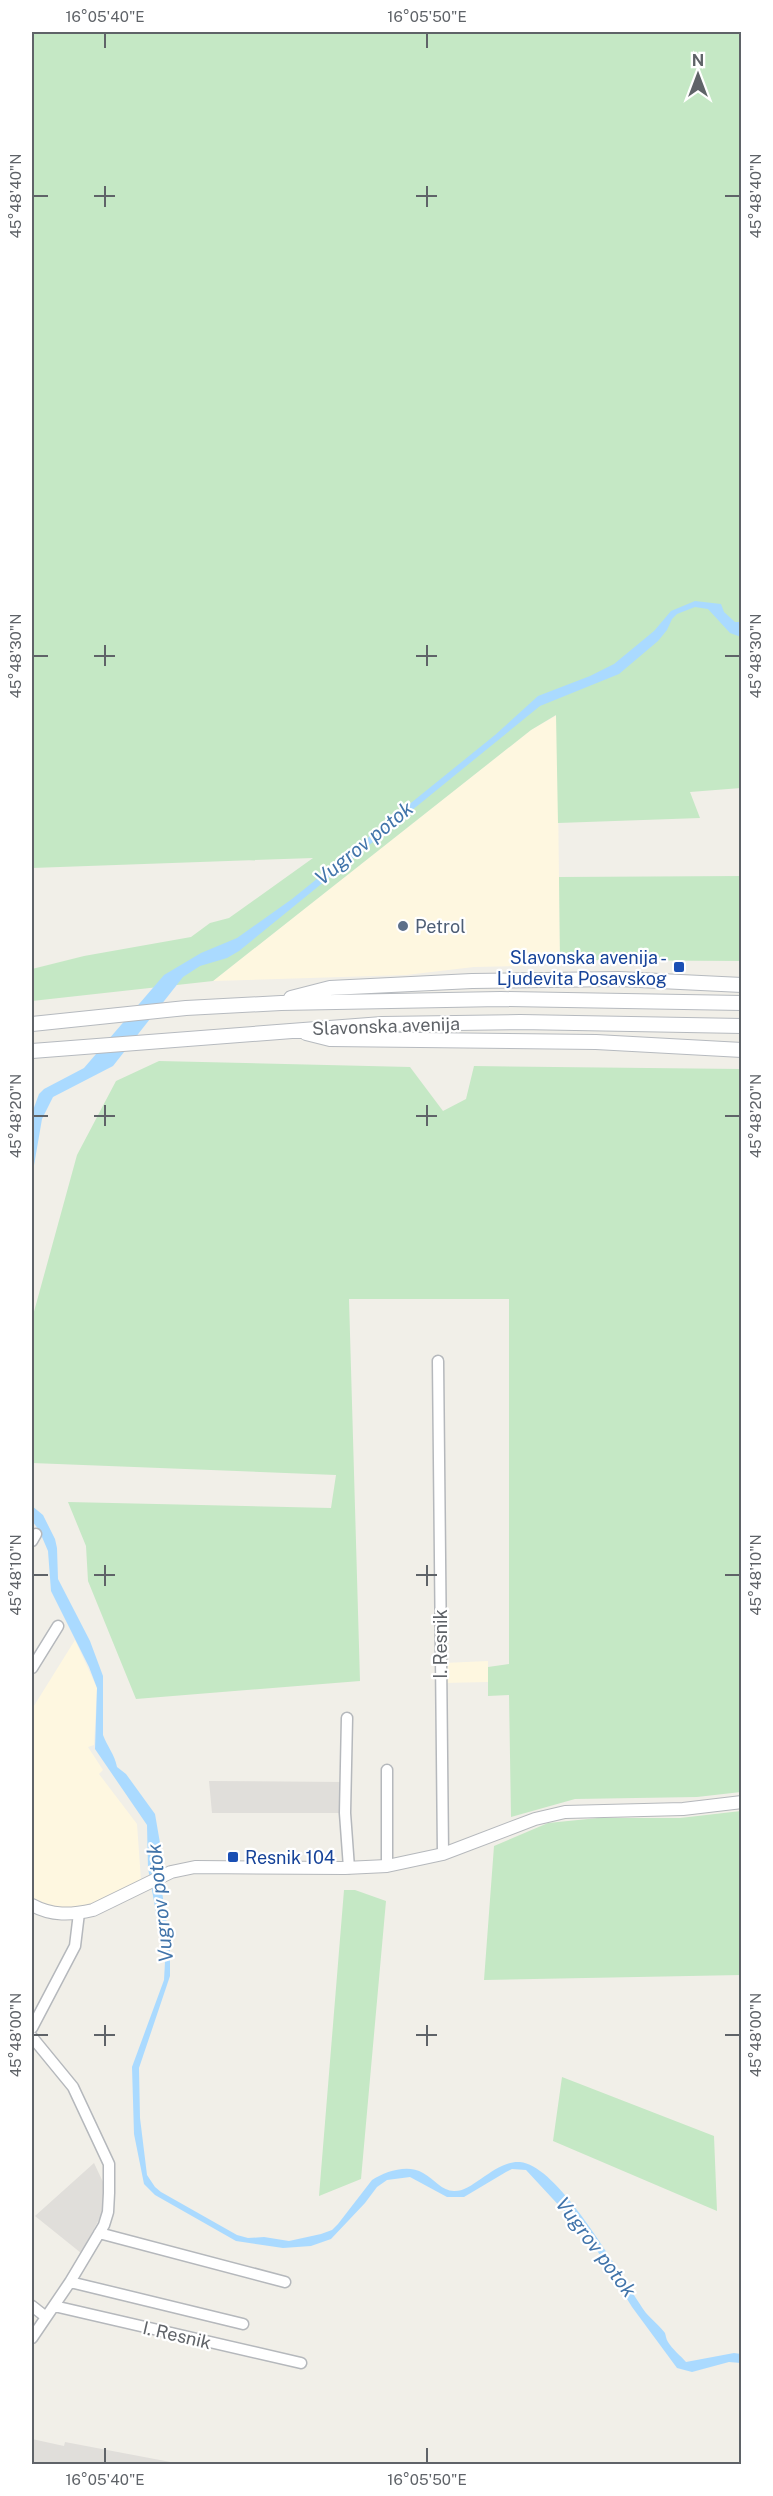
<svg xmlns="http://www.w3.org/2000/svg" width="773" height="2496" font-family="'Public Sans',sans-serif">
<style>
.commercial{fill:#fef7e0}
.industrial{fill:#e0deda}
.green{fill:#c5e8c5}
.water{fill:#aadaff}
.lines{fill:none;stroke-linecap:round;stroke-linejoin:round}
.minor-casing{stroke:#b5b8bc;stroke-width:13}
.tertiary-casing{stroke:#b5b8bc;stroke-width:14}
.secondary-casing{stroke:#b6babf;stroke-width:16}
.minor{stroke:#fff;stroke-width:10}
.tertiary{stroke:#fff;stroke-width:12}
.secondary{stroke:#fff;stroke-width:14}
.ticks{fill:none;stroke:#5f6368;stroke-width:2}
.service-dot{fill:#5c6f8a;stroke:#fff;stroke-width:2}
.transit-dot{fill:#1a4fb4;stroke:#fff;stroke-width:2}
.labels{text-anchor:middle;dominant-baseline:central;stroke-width:4.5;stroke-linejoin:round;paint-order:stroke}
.service-label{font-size:18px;fill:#4e5e75;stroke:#fff;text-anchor:start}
.transit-label{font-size:18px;fill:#164399;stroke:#fff;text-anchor:end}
.street-label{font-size:18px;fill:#5f6368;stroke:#fff}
.water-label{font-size:20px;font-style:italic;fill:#4174aa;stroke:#fff}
.neatline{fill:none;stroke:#5f6368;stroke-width:2}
.ticks-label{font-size:15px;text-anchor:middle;fill:#5f6368}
</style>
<rect width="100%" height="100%" fill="#f1efe8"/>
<path class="commercial" d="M557,715l3,245 -16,1 -19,5 -51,1 -68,8 -193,6 318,-251z
M75,1640l22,48 -3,57 -6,2 15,23 -4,4 38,50 4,56 -37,20 -31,10 -27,-5 -14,-5v-191z
M488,1661v21l-44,1v-20z"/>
<path class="industrial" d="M209,1781l133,1v31h-130z
M94,2163l9,19v30l-22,41 -46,-37z
M32,2439l32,7 1,-4 116,22h-149z"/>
<path class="green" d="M32,32h709v756l-51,4 10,26 -142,5 -2,-108 -25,15 -318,251 -181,20v-32l52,-13 107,-19 19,-14 19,-5 84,-60 -281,10z
M741,876v85l-181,-1 -1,-83z
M159,1061l251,6 33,44 23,-12 8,-33 267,3v723l-44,5 -122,2 -64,18 -2,-122 -21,1v-29l21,-3v-365h-160l11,382 -224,18 -48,-118 -2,-35 -18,-44 263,6 5,-33 -304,-12v-144l45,-164 39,-74z
M741,1811v164l-257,5 10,-134 54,-23 50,-5h82z
M344,1890h11l31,11 -25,278 -42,17z
M562,2077l152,59 3,75 -164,-70z"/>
<path class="water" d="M695,601l26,3 3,8 11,10h6v15l-11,-4 -22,-24 -13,-2 -18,7 -5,5 -5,11 -9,11 -39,33 -79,32 -301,245 -12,7 -27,8 -17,11 -70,89 -60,31 -11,22 -10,58v-64l7,-19 5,-5 40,-21 80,-93 37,-22 36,-15 55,-39 203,-164 43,-39 52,-20 24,-12 40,-33 17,-20z
M32,1506l11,9 12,24 2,9 1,31 32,62 13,35v59c4,11 12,20 14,32l9,7 29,40 5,29 -2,21 12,82v30l-31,92 1,50 7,57 8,12 6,5 76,43 11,3 16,-1 25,4 32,-7 11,-4 6,-6 34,-44c14,-9 36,-16 51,-7 11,6 19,18 31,18 19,1 41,-31 66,-29 41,4 102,118 126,151 6,7 14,13 19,20 1,3 1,6 3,9 4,7 13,14 18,20l48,-9 7,1v9l-12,-1 -37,10 -15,-4 -45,-61 -42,-68 -64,-69 -14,-1 -6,3 -42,25h-17l-37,-20 -23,3 -10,7 -12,16 -34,36 -20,7 -28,2 -47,-7 -81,-46 -11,-11 -10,-50 -2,-67 32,-87 1,-18 -17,-94 -1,-43 -52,-76 2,-61 -8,-21 -38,-76 -3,-40 -9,-21 -7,-9z"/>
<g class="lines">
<g class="minor-casing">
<path id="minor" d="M438,1361l5,493
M32,1541l4,-7
M32,1668l26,-42
M347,1718l-2,95 4,55
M387,1770v96
M32,2028l43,-82 4,-33
M32,2037l41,50 36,77v29l-1,19 -4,13 -34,57 -38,56
M99,2233l186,49
M70,2282l173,42
M32,2306l14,11
M54,2306l247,57"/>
</g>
<g class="tertiary-casing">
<path id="tertiary" d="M32,1905c20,11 39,10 61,5l78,-38 24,-5 150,1 42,-2 56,-12 92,-35 30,-7 118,-3 59,-7"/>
</g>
<g class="secondary-casing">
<path id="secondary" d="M291,998l39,-10 142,-7 147,-2 123,6
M32,1024l154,-16 95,-5 220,-4 241,4
M306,1033l24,6 266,3 146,8
M32,1051l350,-27 138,-2 222,4"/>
</g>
<use href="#minor" class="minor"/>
<use href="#tertiary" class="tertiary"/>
<use href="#secondary" class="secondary"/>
</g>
<path class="ticks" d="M105,33v15M427,33v15M105,186v21M427,186v21M33,196h15M94,196h21M416,196h21M725,196h15M105,645v21M427,645v21M33,656h15M94,656h21M416,656h21M725,656h15M105,1105v21M427,1105v21M33,1116h15M94,1116h21M416,1116h21M725,1116h15M105,1565v21M427,1565v21M33,1575h15M94,1575h21M416,1575h21M725,1575h15M105,2025v21M427,2025v21M33,2035h15M94,2035h21M416,2035h21M725,2035h15M105,2448v15M427,2448v15"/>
<circle class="service-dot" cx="403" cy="926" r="6"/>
<g class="transit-dot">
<rect x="673" y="961" width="12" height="12" rx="3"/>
<rect x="227" y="1851" width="12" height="12" rx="3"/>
</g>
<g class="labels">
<g class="service-label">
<text x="415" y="926">Petrol</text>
</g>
<g class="transit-label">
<text x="667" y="957">Slavonska avenija -<tspan x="667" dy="21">Ljudevita Posavskog</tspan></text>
<text x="245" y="1857" text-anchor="start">Resnik 104</text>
</g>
<g class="street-label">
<text transform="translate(386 1026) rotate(-2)">Slavonska avenija</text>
<text transform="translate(440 1644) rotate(-90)">I. Resnik</text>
<text transform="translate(177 2335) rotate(13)">I. Resnik</text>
</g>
<g class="water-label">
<text transform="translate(364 843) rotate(-39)">Vugrov potok</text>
<text transform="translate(160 1903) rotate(-96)">Vugrov potok</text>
<text transform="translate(596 2247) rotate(53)">Vugrov potok</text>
</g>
</g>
<rect width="773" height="2496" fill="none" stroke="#ffffff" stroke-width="66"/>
<g transform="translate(698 75)" stroke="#ffffff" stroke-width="4.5" paint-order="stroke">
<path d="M0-4.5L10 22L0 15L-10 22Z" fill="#5f6368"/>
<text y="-9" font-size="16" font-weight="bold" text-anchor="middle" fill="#5f6368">N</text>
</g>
<rect x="33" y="33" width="707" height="2430" class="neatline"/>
<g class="ticks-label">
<text x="105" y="22">16°05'40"E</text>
<text x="427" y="22">16°05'50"E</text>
<text transform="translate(16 196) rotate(-90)" y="5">45°48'40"N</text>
<text transform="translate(756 196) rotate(-90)" y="5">45°48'40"N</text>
<text transform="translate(16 656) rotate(-90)" y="5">45°48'30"N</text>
<text transform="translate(756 656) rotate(-90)" y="5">45°48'30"N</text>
<text transform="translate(16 1116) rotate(-90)" y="5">45°48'20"N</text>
<text transform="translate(756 1116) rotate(-90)" y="5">45°48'20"N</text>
<text transform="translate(16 1575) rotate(-90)" y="5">45°48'10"N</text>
<text transform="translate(756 1575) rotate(-90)" y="5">45°48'10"N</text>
<text transform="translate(16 2035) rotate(-90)" y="5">45°48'00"N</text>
<text transform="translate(756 2035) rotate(-90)" y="5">45°48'00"N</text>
<text x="105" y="2485">16°05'40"E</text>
<text x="427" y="2485">16°05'50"E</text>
</g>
</svg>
